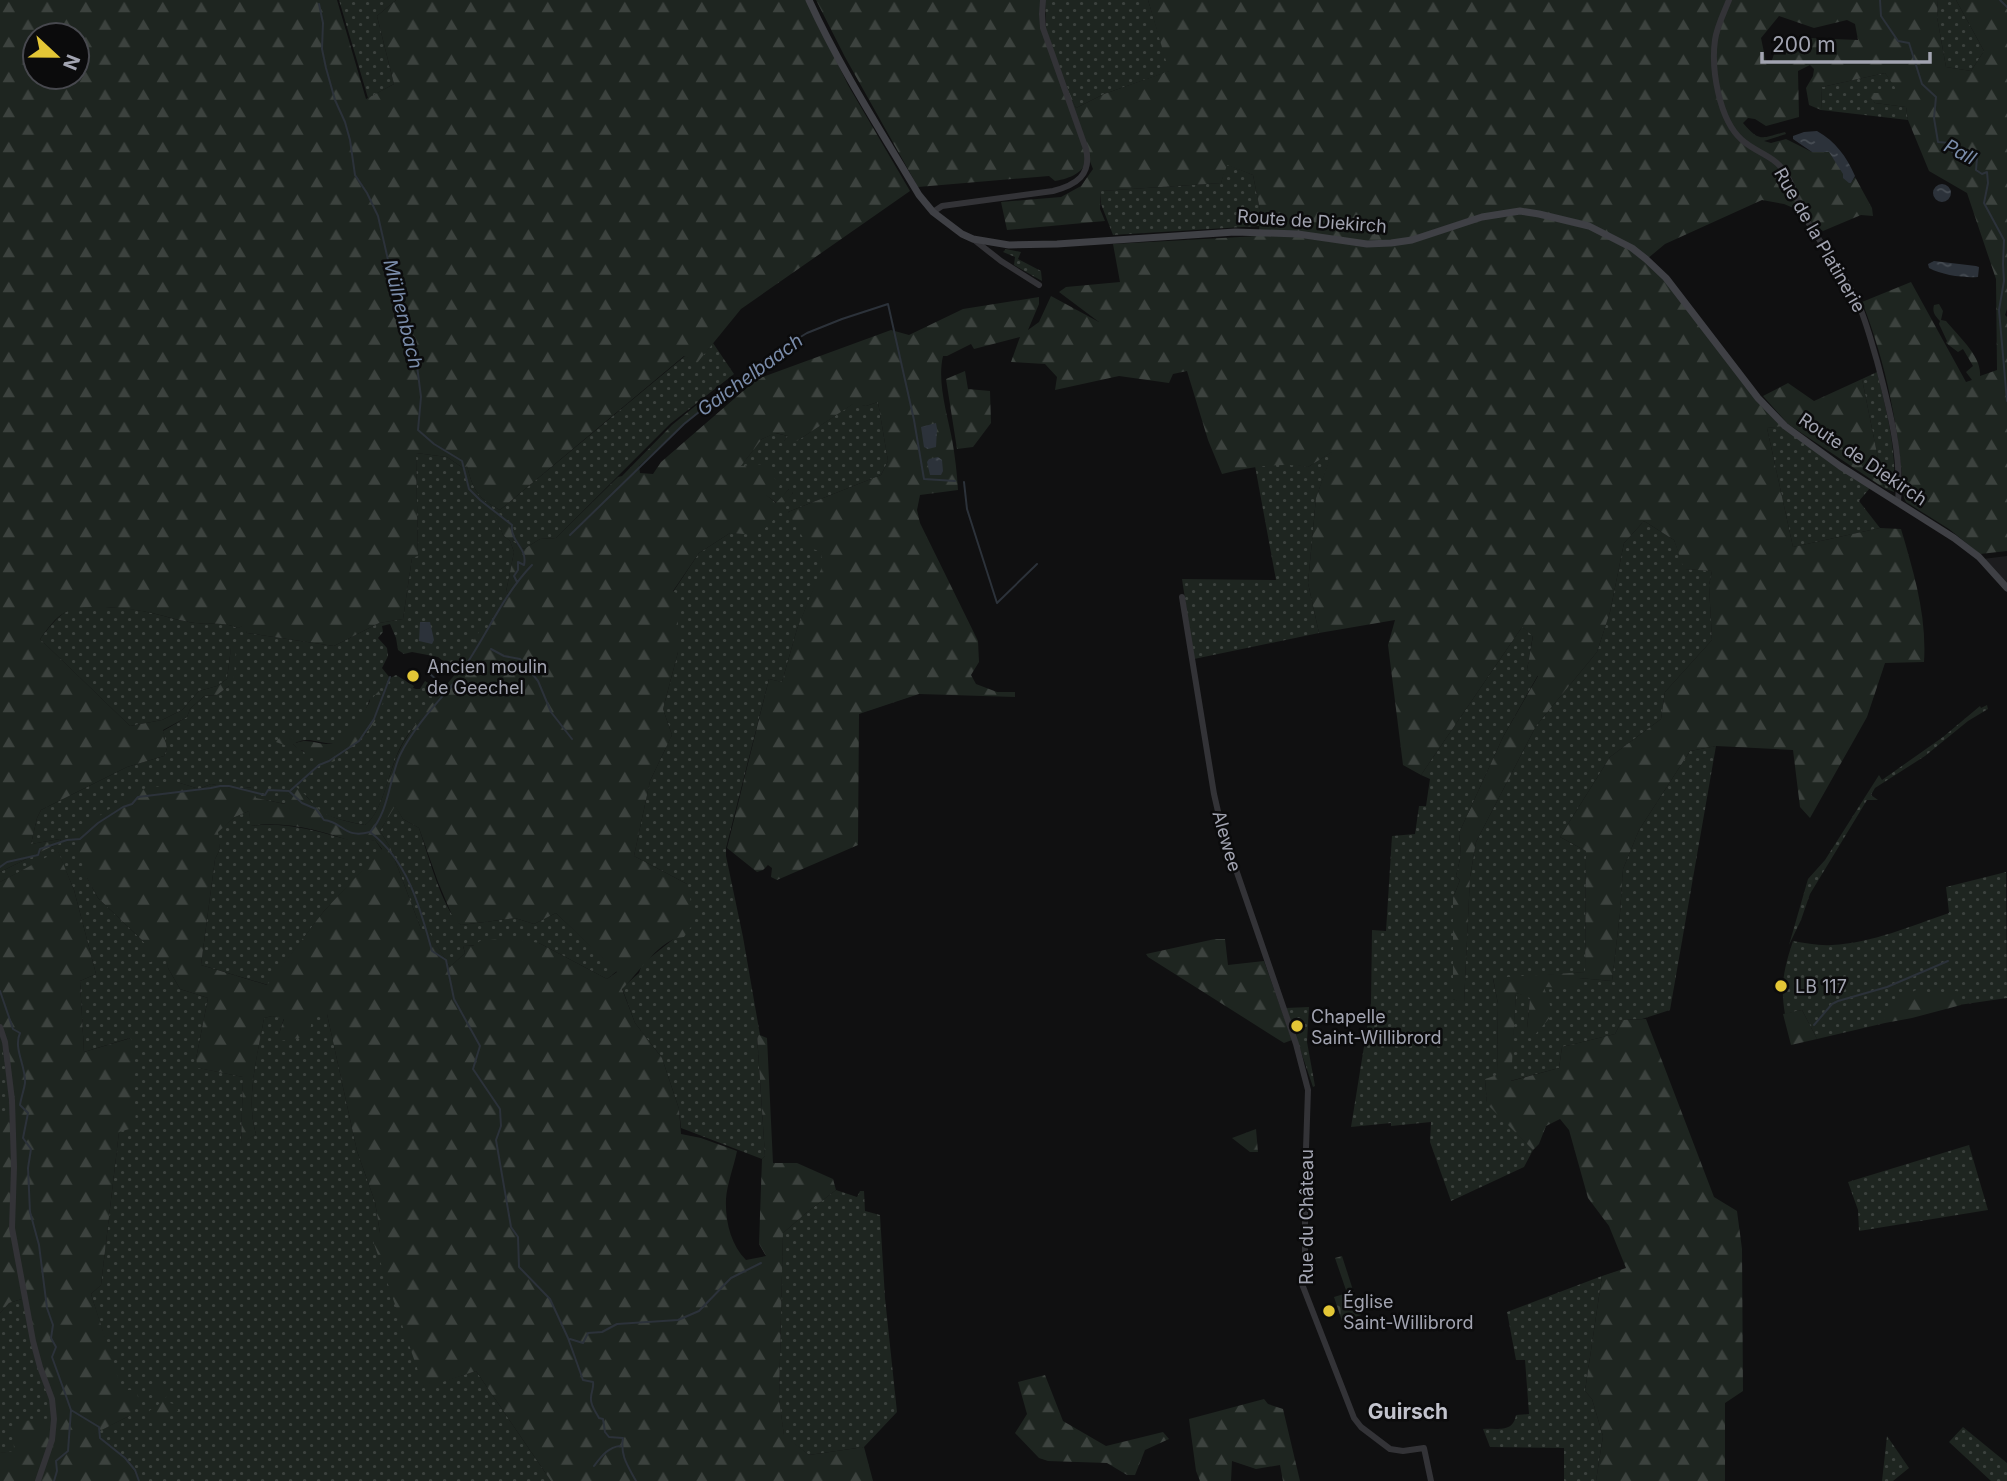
<svg xmlns="http://www.w3.org/2000/svg" width="2007" height="1481" font-family="Inter,sans-serif">
<style>
.built{fill:#1c1c1e}
.grass{fill:url(#grass-dots);fill-rule:evenodd}
.forest{fill:url(#forest-firs);fill-rule:evenodd}
.cemetery{fill:url(#cemetery-stones)}
.water{fill:url(#water-ripples)}
.lines{fill:none;stroke-linecap:round;stroke-linejoin:round}
.stream{stroke:#2c323a;stroke-width:2}
.tertiary{stroke:#333337;stroke-width:6}
.secondary{stroke:#3f4045;stroke-width:7}
.poi-dot{fill:#e3c636;stroke:#0b0b0c;stroke-width:2.5}
.labels{text-anchor:middle;dominant-baseline:central;stroke-width:5;stroke-linejoin:round;paint-order:stroke}
.street-label{font-size:18px;fill:#a2a4b1;stroke:#0b0b0c}
.poi-label{font-size:18px;fill:#a2a4b1;stroke:#0b0b0c;text-anchor:start}
.water-label{font-size:19px;font-style:italic;fill:#7a8caa;stroke:#0b0b0c}
.quarter-label{font-size:21px;font-weight:bold;fill:#c2c3cd;stroke:#0b0b0c}
</style>
<defs>
<pattern id="grass-dots" width="8" height="8" patternUnits="userSpaceOnUse" patternTransform="scale(1.75)"><rect width="8" height="8" fill="#1e2520"/><path d="M2 2h.1M6 6h.1" fill="none" stroke="#3c423e" stroke-width="1.8" stroke-linecap="round"/></pattern>
<pattern id="forest-firs" width="22" height="20" patternUnits="userSpaceOnUse" patternTransform="scale(1.75)"><rect width="22" height="20" fill="#1e2520"/><path d="M5 1l3.5 6h-7zM16 11l3.5 6h-7z" fill="#3c423e"/></pattern>
<pattern id="cemetery-stones" width="16" height="16" patternUnits="userSpaceOnUse" patternTransform="scale(1.75)"><rect width="16" height="16" fill="#1e2520"/><path d="M2 7V4a2 2 0 0 1 4 0v3zM10 15v-3a2 2 0 0 1 4 0v3z" fill="#3c423e"/></pattern>
<pattern id="water-ripples" width="26" height="14" patternUnits="userSpaceOnUse" patternTransform="scale(1.75)"><rect width="26" height="14" fill="#2c323a"/><path d="M2 4q2-2 4 0t4 0M15 11q2-2 4 0t4 0" fill="none" stroke="#474d54"/></pattern>
</defs>
<rect width="100%" height="100%" fill="#101011"/>
<path class="built" d="M2007,556v28l-24,-25z"/>
<path class="grass" d="M339,0h57l-19,16 17,68 -26,14z
M1045,0h103l22,71 -66,23 -28,14 -12,-26 -18,-53z
M1938,0h18l28,51 -13,20 -25,-4 -9,-50z
M1885,73l15,20h-32l7,10 31,4 2,13 -87,-10 1,-23z
M1226,164l27,11 8,40 -2,11 -146,9 -12,-31v-13l120,-8z
M1006,249l15,3 -3,7 23,12 1,10 -28,-16 1,-8 -12,-5z
M713,343l21,31 -64,50 -114,114 -16,1 -16,10 -12,-8v-16l-16,-12 -1,1 8,21 7,6 4,11 -8,40 2,2c-15,26 -30,53 -48,78 -18,26 -45,47 -60,76 -11,21 -17,65 -35,77 -11,-2 -35,-7 -44,-13 -14,-11 -9,-17 -30,-23l-5,15 -31,-6 -4,-11 -12,2 -28,-5 -12,5 -19,-6 -93,95 11,20 46,44 23,16 1,10 12,21 28,9 -12,61 3,9 44,9 -2,66 15,-9c-11,-36 2,-80 8,-116l8,-2 12,2 -5,16 33,-20h15l30,137 18,51 5,31 44,154 52,-16 75,110h-412c-9,-21 -28,-34 -46,-47l36,-18 -38,-122 10,-9 29,-247 -46,14 -4,-71 16,-7 -22,-84 -16,-38 -58,30v-10l61,-30 -1,-3 -29,5 6,-26 4,-8 86,-43 37,-11 3,-8 -4,-17 24,-14 3,-8 14,-13 13,-1 12,-9 2,-38 -4,31 -10,7 -18,5 -17,19 -20,10 -32,6 -90,-87c10,-12 20,-28 36,-31 18,-3 54,0 71,4 16,3 31,9 48,11 16,1 28,-1 43,5l6,-3 3,8 87,13 45,-23 24,-4 9,-61 6,-3 -2,-102 31,4 16,11 4,-2c6,24 11,32 33,44l185,-154 12,6zM390,624l6,14 2,12 6,4 8,-2 26,5 19,15 -15,18 -6,-2 -11,-7 -5,8h-4l-3,-1 1,-2 -18,-11 -6,3 -8,-10 6,-12 -1,-8 -9,-10 5,-6 -1,-6zM370,699l-4,35c-22,13 -50,33 -73,10 15,-7 18,-3 33,-1 24,4 37,-26 44,-44z
M1877,372c10,40 20,79 17,120l-10,-4 -22,-109z
M878,402l10,59 -7,14 -93,37 35,40 2,10 -28,67 -15,53 -13,-3 -43,169v8l17,81 17,98h-3l8,121 -3,3 -81,-31 -2,-19 -17,-51 -27,-35 -13,-35 17,-15 3,-9 34,-27 11,-53 -53,-28 16,-75 22,-46 -9,-26 15,-57 -5,-60 26,-39 31,-20 27,1 36,-41 -4,-4 -12,14 -13,-9 -24,-27 22,-28 13,-6 13,3 -4,5h13l57,-38 12,3z
M1785,426l85,62 -11,13 21,27 -87,19 -26,-119z
M1333,451l-17,47 -8,85 11,50 -125,26 -12,-80 94,1 -21,-114 32,-3 21,4z
M1644,521l30,19 11,29 27,2 -3,14 3,55 -47,52 -4,27 -51,38 -50,80 26,14 -1,121 -92,7 5,25 -1,72 -12,4 2,23 46,47 -9,17 -73,34 -21,-59 1,-20 -40,4v-3l-40,4 20,-124 1,-73 14,1 6,-95 23,-2 4,-28h7l4,-27 -9,-4 101,-148 11,8 -6,35 11,5 -35,62 -44,96 2,22 -5,21 4,4 -7,18v101l11,4 6,-126 6,-35 60,-116 61,-74 13,-40 14,-69z
M1987,705l1,4 -20,12 -43,35 -50,32 -4,7 7,5h-11l-57,94 -9,26 -12,25 19,-66 17,-19 54,-85 3,5 61,-43 37,-31 1,2z
M1716,746l-46,264 -28,9 -20,1 -7,14 -53,13 -3,21 -49,13 6,-88 14,4 -3,32 17,-42 35,-9 33,3 8,-68 3,-44 16,-39 51,-79z
M395,805l8,14 16,9c8,23 24,84 42,97l54,-7 19,6 22,-11 61,58 -10,8 -68,-36 -76,3 2,7 -15,14 -22,-36 -7,-2 -31,-82 -10,-16z
M249,811l2,15c21,-3 44,0 65,5 20,5 39,13 59,9l7,10 -58,61 -56,74 -67,-20 14,-106 5,-10 -3,-17 18,-15z
M2006,872l1,126 -55,8 -67,3v14l-68,16 -15,-29 -17,4c-5,-28 -1,-46 8,-73 13,2 26,5 39,4 40,-2 79,-19 117,-32l-3,-26z
M1309,1007l-2,35 8,44 -2,1 -27,-79z
M0,1027l12,88h-12z
M1969,1145l19,65 -129,21 -1,-21 -10,-28z
M836,1190l21,7 3,-6h4l1,20 15,4 5,83 12,114 -33,35 -55,8 -25,-19 -5,-37 4,-166 23,-20z
M1602,1276l-17,115 7,8 11,37 -7,45h-32v-33l-74,-1 -7,-18c15,-1 30,4 33,-14l13,-1 -4,-54h-9l-9,-48z
M25,1298l29,121 -40,33 -14,1v-140l9,-10z
M1963,1427l44,36v18h-16l-42,-39z
M1887,1436l22,32 -16,13h-11z"/>
<path class="forest" d="M0,0h337l29,99 28,-15 -17,-68 19,-16h411l41,85 62,106 -169,118 -44,54 -13,-7 -184,154c-22,-12 -27,-20 -33,-44l-4,2 -16,-11 -31,-4 2,103 -6,2 -9,61 -24,4 -45,23 -87,-13 -4,-7 -5,2c-15,-6 -27,-4 -43,-5 -16,-2 -32,-8 -48,-11 -19,-4 -63,-9 -81,0 -11,5 -19,18 -26,27l90,87 32,-6 20,-10 17,-19 18,-5 10,-7 4,-31h5l-2,28 -5,10 -12,9 -13,1 -14,13 -3,8 -24,13 4,18 -3,8 -37,11 -86,43 -4,8 -6,26 29,-5 1,3 -61,30zM35,35h42v42h-42z
M816,0h225l-1,22 36,86 28,-14 65,-23 -21,-71h790l-1,17 9,50 25,4 13,-20 -28,-51h51v309l-2,6 2,2v234l-27,3 -31,-25 -43,-27 -2,-4c-5,-68 -17,-133 -42,-196l49,-20 55,100 6,-2 -6,-8 7,-6 -10,-17 -5,3 -12,-9 1,-2 -8,-17 1,-3c-5,-5 -8,-9 -6,-16l5,-1 4,7 -2,9 5,1c12,15 36,35 34,55l17,-6 -1,-91 -29,-86 -38,-22 -21,-51 -2,-13 -31,-4 -8,-10h32l-14,-20 -63,14 -1,23 -12,-5 -3,-17 7,-12 1,-7 -4,-4 -12,6 1,46 -33,9 -11,-7 -7,-1 -5,5c17,20 19,15 42,9l1,2 -22,7 7,2 15,-4 26,13h17l22,31 4,-6 17,31 1,8 -12,-1 -38,16 -16,-10 -4,-9 -19,-8 -22,-4 -97,44 -18,15 89,111 49,56 -18,2 26,119 87,-19 21,1c13,44 26,87 23,133l-39,1 -18,54 -57,101 -10,-11 -7,-57 -77,-4 -26,5 -51,79 -16,39 -3,44 -8,68 -33,-3 -4,10 -31,-1 9,27 -20,23 -6,-8 3,-31 -14,-5 -5,88 48,-13 3,-21 53,-13 7,-14 24,-1 68,178 23,14 5,38 1,142 -18,12v78h-129l7,-45 -11,-37 -7,-8 17,-115 24,-8 -17,-42 -21,-28 -19,-68 -9,-11 -14,7 -7,18 -6,6 -46,-46 -2,-25 12,-4 1,-71 -5,-26 92,-6 1,-121 -26,-14 50,-80 51,-38 4,-27 47,-52 -3,-55 3,-14 -28,-2 -10,-29 -30,-19 -20,22 -14,69 -13,40 -61,74 -60,116 -6,35 -6,127 -11,-5v-101l7,-18 -4,-4 5,-21 -2,-22 44,-96 35,-61 -11,-6 6,-34 -11,-9 -101,148 -18,-10 -15,-120 7,-25 -76,13 -11,-50 8,-85 16,-46 -24,15c-30,-5 -57,0 -86,7l-14,-34 -21,-69 -14,3 -4,9 -50,-7 -64,14 2,-13 -12,-13 -34,-2 9,-25 -46,12 -3,-5 -24,12h-4c-6,26 4,57 9,83 3,17 5,34 6,51l-38,5 -3,15 3,13 58,118 1,21 -8,13 5,9 21,8h18v5l-96,-3 -60,20 -1,131 -81,35 -6,-3 1,-9 -4,-3 -5,5 -6,2 -30,-24 42,-169 13,3 15,-53 27,-67 -3,-6 2,-4 -14,-4 -21,-36 93,-37 7,-14 -10,-59 -12,4 -13,-2 -56,37 -14,1 5,-6 -12,-3 -14,6 -21,27 24,-2 15,22 -15,8 11,9 14,-15 3,5 -22,30 -14,12 -27,-2 -31,20 -26,38 5,3v58l-15,57 9,26 -22,46 -16,75 53,28 8,37 -11,16c-23,0 -46,37 -62,52l13,34 27,35 17,51 2,25 20,4 36,13c-3,15 -10,33 -11,48 -1,22 5,46 20,61l20,-4 -7,-12 3,-85 3,-3 -8,-122 10,4 6,125h24l36,16 3,11 -30,23 -23,20 -4,166 5,36 25,20 55,-8 9,34h-322l-75,-110 -52,17 -52,-150 8,-5 -5,-31 -18,-51 -30,-137h-15l-2,22 -30,5 -1,-7 5,-15 -12,-3 -8,2c-6,37 -19,80 -8,116l-15,10 2,-67 -45,-9 -2,-9 12,-61 -28,-9 -12,-21 -2,-10 -19,5 -3,-21 -46,-44 -11,-20 -14,-44 64,-44 43,-7 19,6 12,-5 28,5 13,-2 4,11 29,6 6,-16 4,-2c10,7 16,17 25,24 9,8 33,13 45,15 18,-12 24,-57 36,-78 10,-19 41,-58 57,-72v-3l8,-19 13,-21 7,-1 22,-37 -2,-2 8,-40 -4,-11 -7,-6 -9,-21 2,-1 16,12 4,9 -4,7 12,8 16,-10 16,-1 62,-61 4,-1 50,-51 33,-27 5,6 -26,20 -45,42 1,7 13,1 8,-12 96,-83 134,-49 18,5 54,-26 76,-12v7l-11,26 11,-8 12,-26 48,26 -40,-30 7,-5 54,-5 -7,-38 145,-8 3,-21 -8,-40 -26,-10 -6,18 -120,8 -1,18 5,12 -98,9 -6,-28 60,-5 20,-11 12,-17 -4,-10c-8,15 -18,19 -34,22l-6,-5 -131,11 -73,-130zM1779,16l35,12 33,-8 8,4 3,16 -48,-2 -3,10 -32,3 -4,12 -5,-1 -5,-24zM395,806l8,13 16,9 19,54 16,38 7,5 54,-7 19,6 22,-11 61,59 -10,7 -68,-36 -28,-5 -31,3 -7,5h-10l2,7 -15,14 -22,-37 -7,-1 -31,-82 -10,-16zM249,811l1,15c35,-6 72,5 104,16l8,1 13,-3 7,9 -58,62 -57,74 -66,-20 14,-106 5,-10 -2,-17 17,-15z
M965,371l3,18 22,2 1,32 -18,24 -16,2 -11,-70z
M1862,379l22,109 -96,-64 -25,-28 25,-13 26,18z
M379,691l4,1c4,23 -20,45 -35,59l-7,-2 -7,4 1,8 -12,3 -5,-4 1,-5h-14l-1,-4 -5,-1 -6,-6 -6,2 -11,-4 4,-5 11,-1 5,7c14,-6 24,4 37,0 27,-8 28,-36 46,-52z
M58,851l16,39 22,84 -16,7 4,71 47,-14 5,89 -17,5 -18,153 -10,9 31,96h14l4,14 -11,12 -35,18c18,14 36,25 45,47h-139v-28l14,-2 -1,-29 41,-4 -14,-51 -15,-69 -16,5 -9,10v-198h12l-12,-88v-145z
M1215,939h10l3,26 36,-4 28,79 -8,3 -136,-86 -2,-3z
M1918,989l8,8 25,-7 10,2v13l-49,13 -27,5v-14l8,-7z
M1802,1010l15,29 -26,6 -8,-31z
M1256,1129l2,23h-8l-18,-14z
M1045,1375l18,46 43,25 57,-14 6,7 -24,11 -10,25h-8l-20,-12 -59,-2 -9,-3 -24,-25 12,-19 -9,-32z
M158,1380l6,4 3,12 -4,5 14,4 1,6 -15,4 -3,11 -7,-1 -4,-14 13,-9 -7,-11z
M1264,1399l4,5 15,5 17,72h-17l-3,-16 -24,4 -24,-8 -1,20h-31l-4,-10 -7,-52z"/>
<path class="cemetery" d="M1342,1256l19,59 -19,6 -8,-24 13,-4 -12,-35z"/>
<path class="water" d="M1817,131c19,11 29,25 38,45l-4,7h-2l-6,-5v-4l-14,-22h-17l-19,-13v-3l11,-4z
M1933 193a9 9 0 1 1 18 0a9 9 0 1 1-18 0Z
M1934,261l42,5 3,1 -1,10c-15,1 -36,-2 -49,-9l-1,-4z
M936,423l1,6 -1,18 -8,2 -4,-2 -3,-20z
M938,457l4,3 1,11 -2,4h-11l-3,-13 2,-3z
M420,622h10l4,18 -2,4 -13,-3z"/>
<g class="lines">
<path class="stream" d="M1880,0l1,16 17,25 11,2 13,41 14,13 -2,21 4,24 12,1 7,4 -5,5 13,6h12l-1,12 6,4 5,-2 1,11 -4,20 20,37 -1,24 1,17 -5,29 8,91
M2000,0l7,7
M319,4l4,19 -1,26 4,19 9,32 10,22 5,18 5,35 12,18 11,23 13,57 25,85 5,39 -3,33 16,14 28,17 7,28 11,11 32,25c-2,18 16,22 12,40l-6,-3v8l-4,6 3,6
M964,482l3,27 30,94 40,-39
M570,535l114,-111 85,-68 38,-23 35,-14 46,-15 26,116 10,59 31,2
M491,649l13,7 16,3 18,22 13,31 21,27
M434,664l-4,10 8,7
M461,672c25,-35 41,-76 71,-107
M440,683l4,3
M291,790l28,-25 10,-4 30,-20 15,-22 16,-42
M370,832c38,29 50,75 62,119l14,9 8,39 26,47 -7,23 27,40 1,17 -5,14 15,87 7,10 1,30 31,32 18,39 15,42 10,2c1,7 -2,9 -2,16 -1,7 5,14 8,20l4,1 2,13 4,5 14,1c-3,18 5,28 13,43
M0,867l7,-5 31,-7 2,-6 27,-9 13,-1 18,-16 25,-16 9,-3 6,-7 73,-9 9,-2h9l36,9 3,-5 21,1 13,12 14,6 8,11c20,2 19,19 46,12 19,-20 19,-53 30,-77 13,-27 36,-51 56,-74
M0,991l13,38 7,4c-7,15 6,33 5,50 -1,7 -4,15 -5,22l8,8 -5,25 8,11 -3,19 2,44 9,33 8,63 6,17 -2,13 5,9 -4,10 19,53 -3,41 -12,10 1,10 -3,10
M1814,1025l18,-21 6,-3 49,-14 61,-26
M570,1339l13,4 5,-10 14,-1 15,-8 61,-4 21,-9 32,-33 30,-15
M71,1410l28,17 1,11 25,20 10,12 4,11
M594,1466c7,-9 14,-19 26,-20"/>
<path class="tertiary" d="M1729,0c-5,13 -12,26 -14,40 -4,29 4,80 27,100 13,12 32,16 42,31 11,15 13,33 22,48 17,28 37,53 51,82 9,19 14,40 20,60 12,46 25,94 21,141
M933,212l9,-6 111,-15c23,-6 39,-16 33,-42l-43,-121 -1,-14 1,-14
M973,239l28,22 38,24
M1182,597l32,197 8,35 74,215 12,46 -3,88v90l-3,16 52,134 7,9 29,22 13,2 21,-3 7,33
M0,1027l5,15 7,58 2,67 -2,61 21,113 7,26 12,32 2,20 -2,21 -14,41"/>
<path class="secondary" d="M809,0c31,68 72,131 110,195l14,17 29,22 11,5 36,6 48,-1 178,-12 63,2 69,10 24,-1 21,-3 70,-23 38,-6 19,3 50,12 43,22 14,11 20,19 92,120 27,28 55,40 114,72 25,19 28,31"/>
</g>
<g class="poi-dot">
<circle cx="413" cy="676" r="7"/>
<circle cx="1781" cy="986" r="7"/>
<circle cx="1297" cy="1026" r="7"/>
<circle cx="1329" cy="1311" r="7"/>
</g>
<g class="labels">
<g class="street-label">
<text transform="translate(1312 221) rotate(4)">Route de Diekirch</text>
<text transform="translate(1820 240) rotate(60)">Rue de la Platinerie</text>
<text transform="translate(1863 459) rotate(34)">Route de Diekirch</text>
<text transform="translate(1227 841) rotate(74)">Alewee</text>
<text transform="translate(1306 1217) rotate(-90)">Rue du Château</text>
</g>
<g class="poi-label">
<text x="427" y="666">Ancien moulin<tspan x="427" dy="21">de Geechel</tspan></text>
<text x="1795" y="986">LB 117</text>
<text x="1311" y="1016">Chapelle<tspan x="1311" dy="21">Saint-Willibrord</tspan></text>
<text x="1343" y="1301">Église<tspan x="1343" dy="21">Saint-Willibrord</tspan></text>
</g>
<g class="water-label">
<text transform="translate(1960 152) rotate(28)">Pall</text>
<text transform="translate(403 314) rotate(76)">Mülhenbach</text>
<text transform="translate(750 375) rotate(-36)">Gaichelbaach</text>
</g>
<g class="quarter-label">
<text x="1408" y="1411">Guirsch</text>
</g>
</g>
<g transform="translate(56 56) rotate(112)"><circle r="33" fill="#0b0b0c" stroke="#47484e" stroke-width="2"/>
<path d="M0-5L12 26L0 18L-12 26Z" fill="#e3c636"/>
<text y="-10" font-size="19" font-weight="bold" text-anchor="middle" fill="#a2a4b1">N</text>
</g>
<path d="M1762 52v10h168v-10" fill="none" stroke="#a2a4b1" stroke-width="3.5"/>
<text x="1772" y="52" font-size="21" fill="#a2a4b1" stroke="#0b0b0c" stroke-width="5" paint-order="stroke">200 m</text>
</svg>
